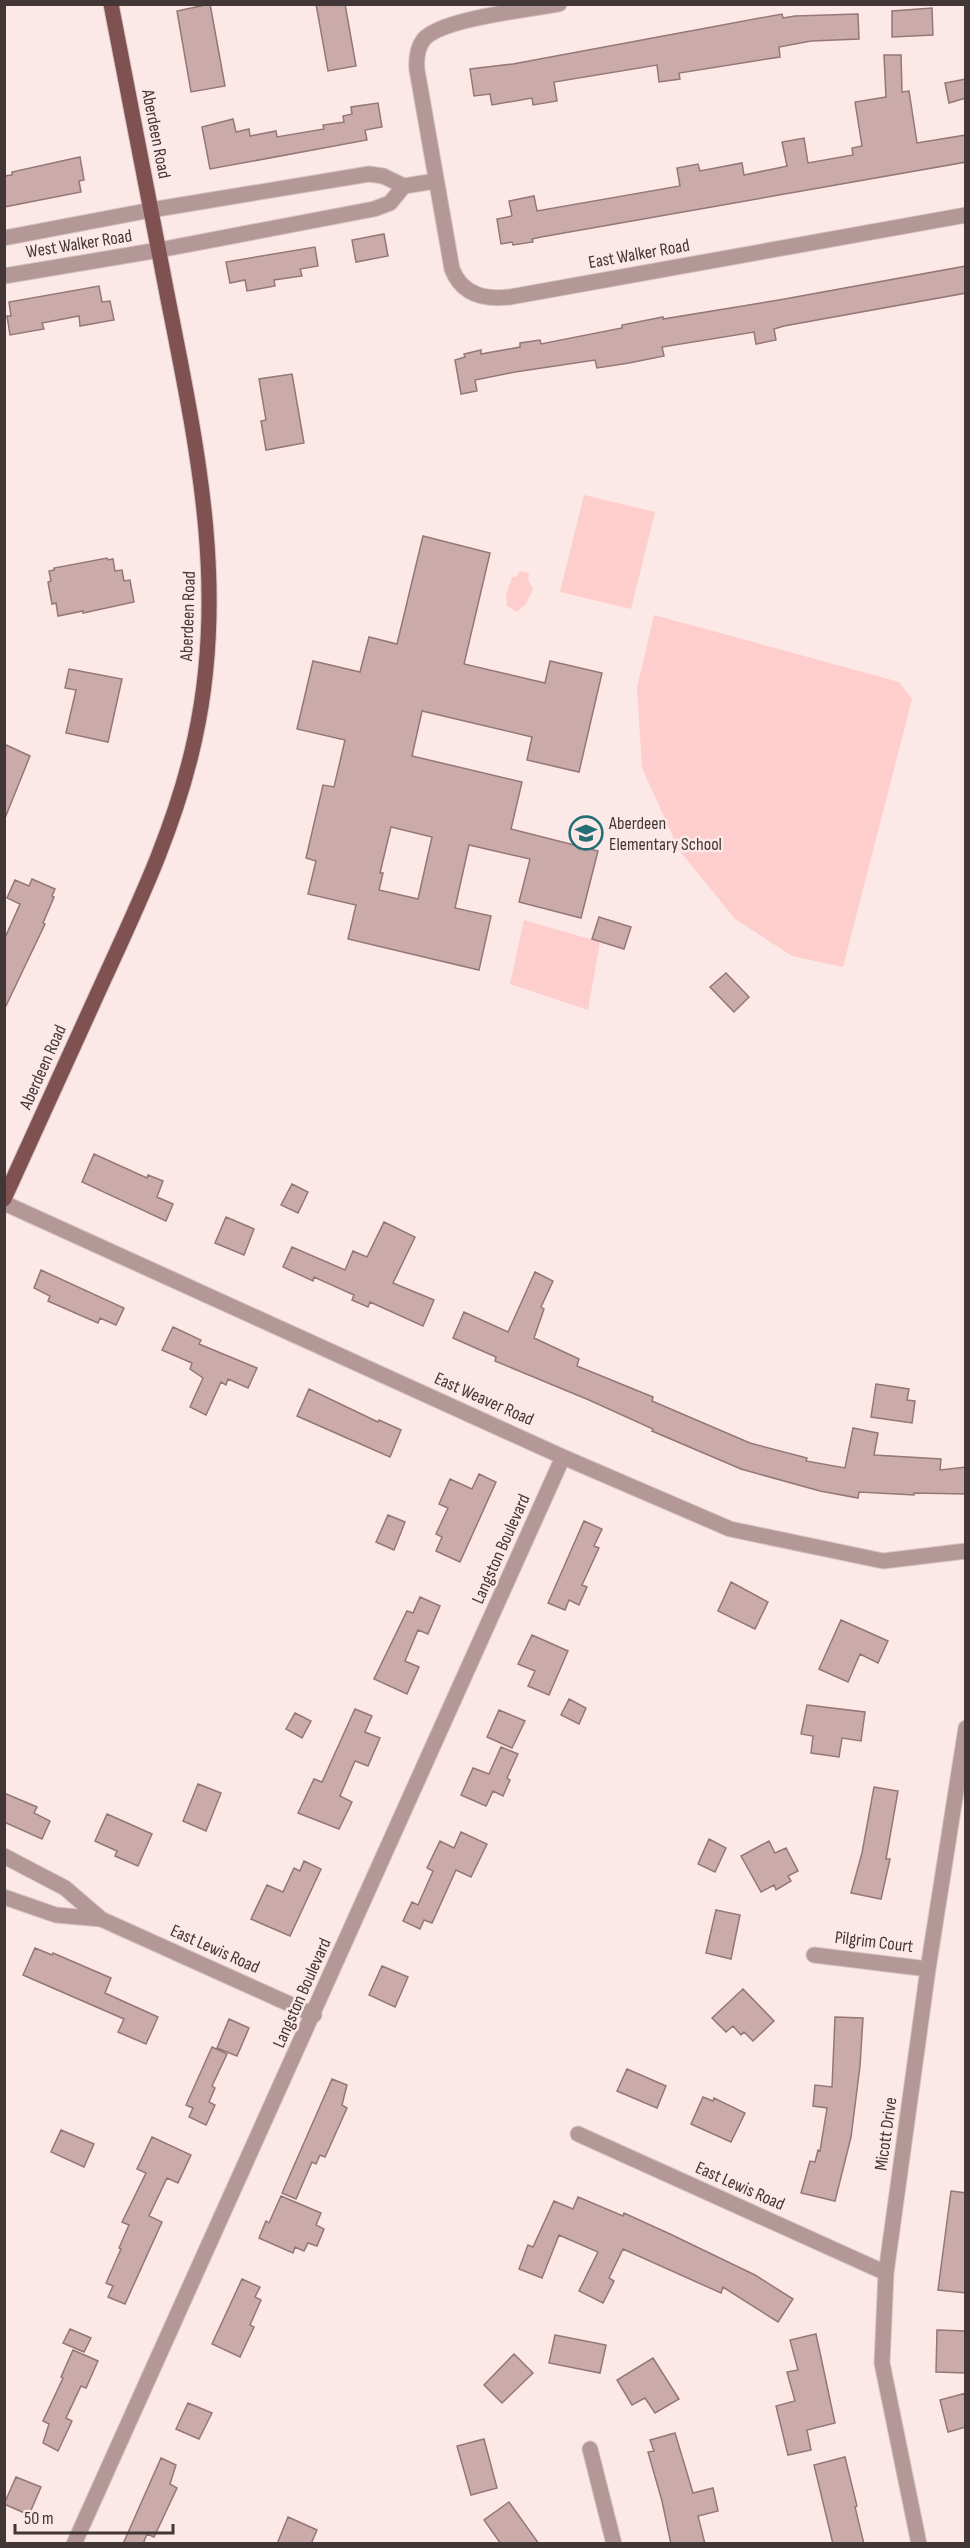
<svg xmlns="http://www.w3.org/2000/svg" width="970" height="2548" font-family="'Sofia Sans Condensed',sans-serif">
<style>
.green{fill:#fececc}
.building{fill:#caabaa;stroke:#947776;stroke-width:1.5;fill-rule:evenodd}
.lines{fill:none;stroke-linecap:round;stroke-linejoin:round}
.minor-casing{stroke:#d7c4c4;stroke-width:17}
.major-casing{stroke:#d7c4c4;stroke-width:17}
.minor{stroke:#b39897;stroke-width:15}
.major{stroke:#7f5251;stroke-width:15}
.labels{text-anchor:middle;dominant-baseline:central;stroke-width:5;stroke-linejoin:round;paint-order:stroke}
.street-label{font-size:18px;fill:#433636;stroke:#fce8e7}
.poi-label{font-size:18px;fill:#433636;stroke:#fce8e7;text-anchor:start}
</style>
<rect width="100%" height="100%" fill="#fce8e7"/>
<path class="green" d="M584,495l71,17 -24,97 -71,-17z
M520,571l9,2 -1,6 5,10 -7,15 -9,8 -10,-6 -1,-11 6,-17 5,-2z
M654,615l245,67 13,17 -69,268 -51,-11 -57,-37 -56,-69 -37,-82 -5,-80z
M524,920l76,22 -12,68 -78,-26z"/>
<path class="building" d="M210,4l15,82 -34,6 -14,-81z
M316,4h29l11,62 -28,5z
M932,8l1,27 -41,2v-26z
M782,14l1,4 12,-2 63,-2 1,25 -48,2 -32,6 1,10 -101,16 1,6 -21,3 -2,-17 -103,17 3,19 -24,4 -1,-7 -40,7 -2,-11 -16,2 -4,-27 43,-5z
M884,55h17l1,37 7,-1 8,52 49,-8v27l-425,75 -9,2 1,3 -20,3 -1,-3 -11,2 -4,-25 15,-3 -3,-15 25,-5 3,15 143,-25 -3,-18 21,-4 2,7 42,-8 2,12 34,-7 9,-2 -5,-24 22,-4 4,25 45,-8 -1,-7 10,-2 -7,-44 31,-5z
M966,79v19l-17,5 -4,-20z
M378,103l4,24 -17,3 2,10 -157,29 -8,-42 31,-8 3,13 13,-3 1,7 26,-5 1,6 47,-8 -1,-4 21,-3 -1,-6 9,-2 -1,-7z
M80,157l4,23 -5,1 2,11 -77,15v-31l8,-1v-3z
M384,234l4,22 -32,6 -4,-22z
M315,247l3,19 -18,3 2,7 -28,4 1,6 -28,5 -2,-11 -15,3 -4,-21z
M966,266v27l-182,33 -10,3 2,11 -20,4 -2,-12 -92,15 2,9 -35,7 -32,5 -2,-8 -80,12 -40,8 2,11 -16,3 -6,-34 10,-3 -1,-3 17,-4v4l39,-7v-4l20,-3 1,4 81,-16v-3l41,-8v2l116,-19z
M99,286l3,16 8,-1 4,19 -34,6 -1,-10 -37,7 2,6 -34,6 -3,-19h4l-2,-14z
M292,374l12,69 -38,7 -5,-29 5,-1 -7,-41z
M423,536l67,17 -26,111 81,19 5,-22 52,12 -23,99 -52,-12 5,-23 -110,-26 -10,45 110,26 -11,47 87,22 -17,67 -62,-16 11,-43 -61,-14 -14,63 36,8 -12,54 -131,-31 8,-34 -48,-11 8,-33 -10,-3 17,-73 11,2 11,-47 -48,-11 16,-68 47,11 9,-35 28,7zM391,827l41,10 -14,62 -39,-9 4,-17h-3z
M107,558l1,2 5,-1 2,12 7,-1 2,11 6,-1 4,22 -51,11v-2l-25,5 -2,-13 -4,1 -4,-22 3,-1 -2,-10 5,-1v-2z
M69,669l53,10 -14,63 -42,-9 10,-43 -11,-2z
M4,744l26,12 -25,62h-1z
M32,879l23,10 -3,7 2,1 -11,26 2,1 -41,86v-70l16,-36 -13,-6 8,-18 14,6z
M599,917l32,10 -7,22 -32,-10z
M726,973l23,24 -15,15 -24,-25z
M94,1154l53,24 1,-3 15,6 -6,16 16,7 -7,17 -84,-39z
M292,1184l16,8 -10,21 -17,-8z
M226,1217l28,12 -10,26 -29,-12z
M384,1222l31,15 -22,46 41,17 -11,26 -53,-24 -2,5 -16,-7 2,-5 -40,-18 -1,4 -30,-14 9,-20 53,23 8,-19 14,6z
M41,1270l83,38 -8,17 -16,-7 -2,5 -50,-22 2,-5 -16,-8z
M535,1272l18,9 -12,26 3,2 -10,29 45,21 -2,7 76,31 -1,4 98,42 57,15 -1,3 39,7 8,-40 25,5 -4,22 67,4 -1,11 26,-3v27l-52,-1v2l-55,-3 -1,6 -38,-7 -79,-22 -89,-38 1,-2 -64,-29 -94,-39 1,-4 -43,-19 11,-26 44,20z
M173,1327l28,13 -2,4 58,24 -9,20 -20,-9 -2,6 -5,-3 -15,33 -16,-8 13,-29 -13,-9 2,-6 -30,-13z
M876,1384l33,5 -2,11 8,1 -3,22 -41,-6z
M309,1389l69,33 1,-2 22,10 -11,27 -93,-41z
M479,1474l17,8 -36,80 -24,-11 6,-14 -6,-3 12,-26 -9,-4 11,-25 22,10z
M388,1515l17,7 -11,28 -18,-8z
M584,1521l18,8 -8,17 5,2 -17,37 5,2 -8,18 -10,-5 -4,10 -17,-7z
M731,1582l37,20 -13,27 -37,-18z
M420,1597l20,9 -12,28 -10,-4 -13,31 14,6 -12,27 -33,-15 33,-68 6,2z
M841,1620l47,21 -10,22 -18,-9 -12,28 -29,-13z
M532,1635l36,16 -19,44 -21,-9 7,-15 -17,-7z
M569,1699l17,9 -7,16 -18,-9z
M807,1705l58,7 -4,29 -19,-3 -3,19 -28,-4 2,-17 -12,-2z
M355,1709l17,7 -7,16 15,6 -12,28 -13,-5 -15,35 12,6 -13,27 -41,-16 16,-34 8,3z
M499,1710l26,11 -13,27 -25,-11z
M295,1713l16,8 -9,17 -16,-9z
M501,1747l17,7 -11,24 3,2 -7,16 -10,-5 -7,15 -25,-11 12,-27 16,6z
M198,1784l23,9 -15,38 -23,-10z
M874,1787l24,4 -12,68h4l-9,40 -30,-6 11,-40z
M4,1793l33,14 -3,6 16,8 -8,18 -38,-17z
M107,1814l45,20 -14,32 -23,-10 2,-5 -22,-10z
M461,1832l26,12 -16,33 -15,-7 -24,53 -8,-3 -4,9 -17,-8 9,-19 6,3 15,-34 -6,-3 13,-27 14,7z
M709,1839l17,9 -11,24 -17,-8z
M769,1841l6,12 11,-5 12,23 -10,5 3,5 -15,9 -2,-5 -13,7 -20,-36z
M304,1861l17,8 -31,67 -39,-17 16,-34 16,7 11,-24 6,3z
M716,1910l24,5 -9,44 -25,-6z
M35,1948l17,7 1,-2 58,25 -6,15 53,24 -12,27 -28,-12 6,-13 -101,-44z
M382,1966l26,11 -13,30 -26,-12z
M743,1989l31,32 -21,20 -9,-9 -3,3 -8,-9 -7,6 -14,-14z
M835,2017l28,1 -3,48 -9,71 -16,64 -34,-8 9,-32 5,1 3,-12 2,1 7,-43 -14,-2 2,-21 17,2z
M229,2019l20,9 -12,28 -20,-8z
M212,2047l15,7 -15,32 3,2 -6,14 6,3 -9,20 -17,-8 4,-9 -7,-3z
M627,2069l39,17 -9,22 -40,-17z
M332,2079l15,6 -5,20 5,3 -22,49 -5,-2 -4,9 -4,-2 -16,37 -14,-6z
M703,2097l10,4 1,-3 31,15 -14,29 -40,-18z
M61,2130l33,14 -10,23 -33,-15z
M152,2137l39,18 -13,28 -11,-5 -18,38 13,6 -37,82 -17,-7 5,-11 -7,-3 15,-34 -2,-1 10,-23 -7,-3 24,-49 -9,-4z
M951,2191l15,2v100l-28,-3z
M281,2196l40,17 -5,12 8,4 -7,17 -9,-3 -4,8 -9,-4 -2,6 -34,-15 7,-17 3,2z
M578,2197l45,19 1,-3 46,21 85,41 38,24 -15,23 -55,-35 -2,6 -98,-44 -14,29 5,3 -11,22 -24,-12 19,-39 -39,-17 -17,43 -23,-9 9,-24 5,2 21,-46 19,8z
M242,2279l18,8 -5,10 6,3 -11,25 4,2 -14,30 -28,-13z
M70,2329l21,9 -7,14 -21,-9z
M937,2330l29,1v42l-30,-1z
M816,2334l19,89 -28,7 4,20 -23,5 -12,-49 19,-5 -8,-29 11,-2 -8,-30z
M555,2335l51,10 -6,28 -51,-10z
M73,2350l25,11 -12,27 -5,-2 -15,32 6,3 -14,30 -15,-8 6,-19 -6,-3 20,-43 -2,-1z
M514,2354l19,19 -31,30 -18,-18z
M653,2358l26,41 -24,14 -10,-15 -13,7 -15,-25z
M966,2393v34l-18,5 -8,-32z
M188,2403l24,10 -13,26 -23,-10z
M675,2433l18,60 20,-5 5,23 -20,5 7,28h-34l-9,-43 -14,-49 6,-1 -4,-11z
M484,2439l13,49 -26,7 -14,-49z
M845,2457l12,49 -2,1 9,37h-31l-19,-79z
M161,2458l15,7 -6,19 7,4 -23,49 -7,-3 -4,10h-20z
M16,2477l25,10 -12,28 -25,-11z
M509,2502l30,42h-38l-17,-24z
M288,2517l29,13 -6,14h-34z"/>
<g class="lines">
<g class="minor-casing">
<path id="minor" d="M559,4c-30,6 -116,14 -135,35 -7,9 -8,20 -7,31l35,199c10,26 33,31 58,28l456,-82
M4,238l147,-28 218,-36 14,2 21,10 32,-5
M4,276l155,-26 215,-41 16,-6 14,-17
M4,1203l559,254 167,72 153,32 83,-10
M4,1856l61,32 36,31 213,96
M4,1897l52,18 45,4
M814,1955l114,14
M578,2134l308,139
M590,2449l24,95
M74,2544l489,-1087
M919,2544l-37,-181 4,-90 42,-304 38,-241"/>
</g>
<g class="major-casing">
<path id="major" d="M4,1199c34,-74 68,-148 101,-222 36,-78 72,-155 90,-239 33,-150 2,-292 -27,-439 -19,-98 -38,-196 -57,-295"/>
</g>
<use href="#minor" class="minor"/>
<use href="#major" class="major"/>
</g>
<defs>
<g id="school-ring" transform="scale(1.725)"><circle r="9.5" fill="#fce8e7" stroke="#246f74" stroke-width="1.5"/><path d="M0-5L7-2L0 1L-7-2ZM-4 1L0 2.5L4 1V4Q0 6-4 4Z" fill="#246f74"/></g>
</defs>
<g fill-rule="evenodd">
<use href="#school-ring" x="586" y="833"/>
</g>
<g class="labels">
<g class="street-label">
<text transform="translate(156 134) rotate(79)">Aberdeen Road</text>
<text transform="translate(79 244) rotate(-9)">West Walker Road</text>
<text transform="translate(639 254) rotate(-10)">East Walker Road</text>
<text transform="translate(188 616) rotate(-88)">Aberdeen Road</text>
<text transform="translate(43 1067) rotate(-66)">Aberdeen Road</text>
<text transform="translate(484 1399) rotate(24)">East Weaver Road</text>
<text transform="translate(501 1549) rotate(-66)">Langston Boulevard</text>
<text transform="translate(874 1942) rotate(7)">Pilgrim Court</text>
<text transform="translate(215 1949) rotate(24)">East Lewis Road</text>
<text transform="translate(302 1993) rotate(-66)">Langston Boulevard</text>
<text transform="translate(886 2134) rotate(-82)">Micott Drive</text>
<text transform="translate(740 2186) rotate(24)">East Lewis Road</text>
</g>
<g class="poi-label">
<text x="609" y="823">Aberdeen<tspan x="609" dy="21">Elementary School</tspan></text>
</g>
</g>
<rect width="970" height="2548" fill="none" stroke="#433636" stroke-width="12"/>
<path d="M15 2524v9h158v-9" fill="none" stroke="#433636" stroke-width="3"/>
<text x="24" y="2524" font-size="18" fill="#433636" stroke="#fce8e7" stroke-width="4.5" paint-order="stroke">50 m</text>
</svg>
